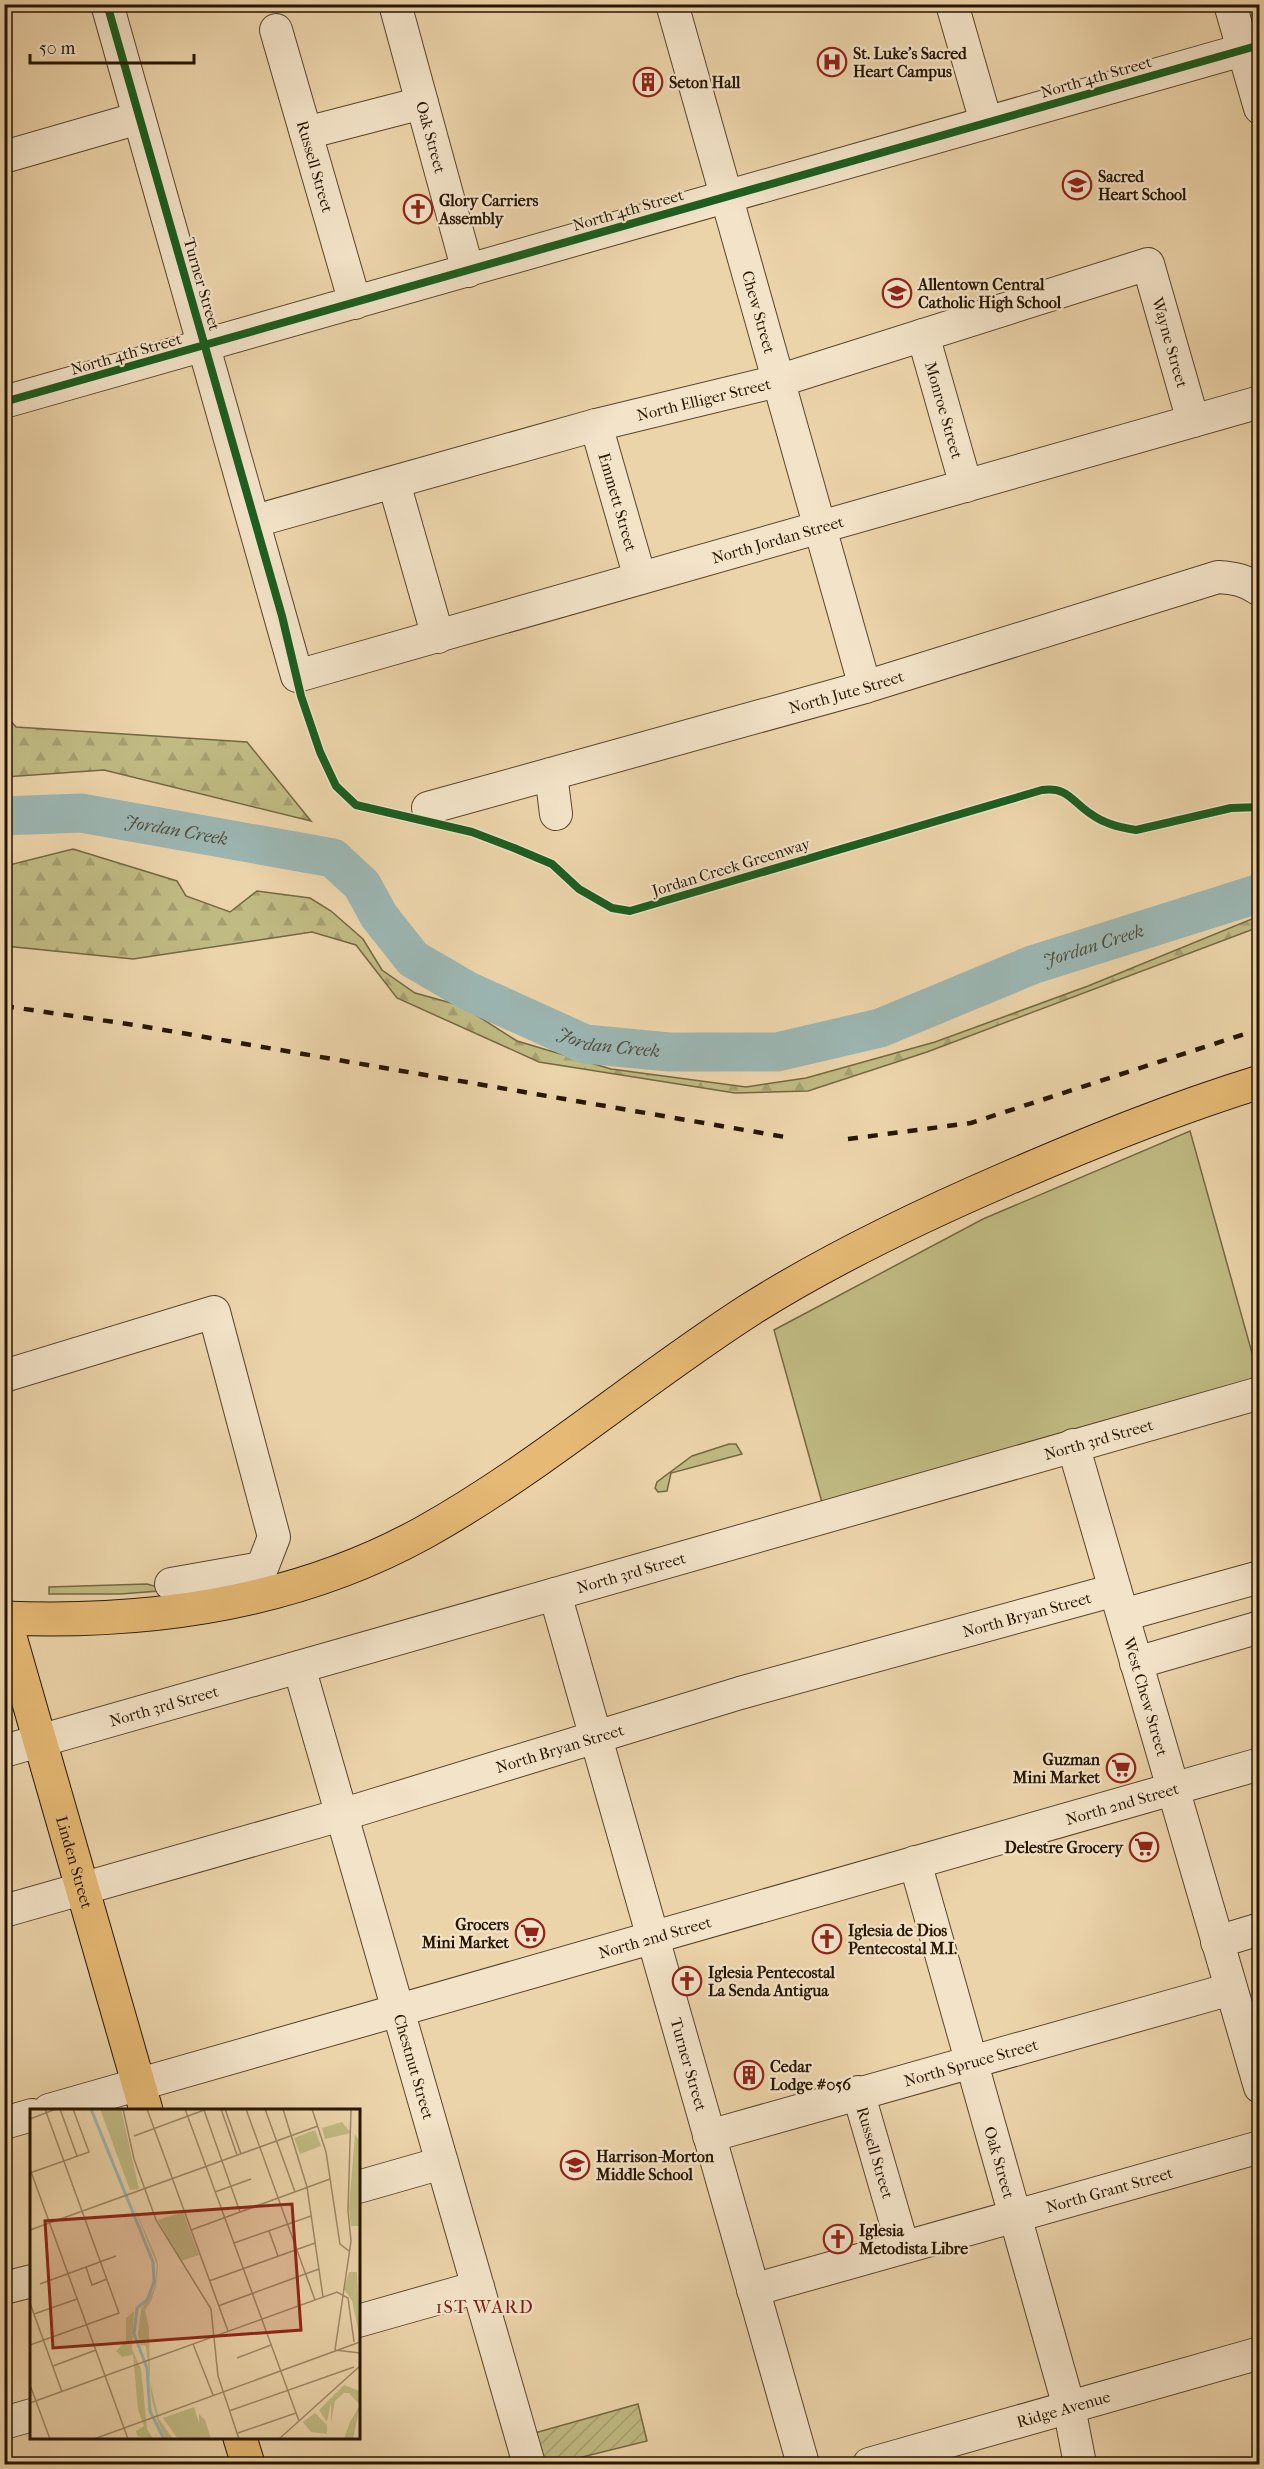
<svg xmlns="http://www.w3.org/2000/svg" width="1264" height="2469" font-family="'IM FELL French Canon',serif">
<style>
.green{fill:#c0ba83;stroke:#746842;stroke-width:1.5}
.forest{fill:url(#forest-firs);stroke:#746842;stroke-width:1.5}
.garden{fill:url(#garden-furrows);stroke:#746842;stroke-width:1.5}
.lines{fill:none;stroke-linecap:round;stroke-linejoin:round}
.river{stroke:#9cb6b2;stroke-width:39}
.minor-casing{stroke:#58452a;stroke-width:34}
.major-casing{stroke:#271500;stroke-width:35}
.minor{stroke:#f3e3c8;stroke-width:32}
.major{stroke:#e6ba75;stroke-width:33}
.rail{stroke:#271500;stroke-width:4.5;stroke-dasharray:10 10;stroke-linecap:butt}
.cycleway-casing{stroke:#f3e3c8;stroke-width:11}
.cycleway{stroke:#1b5e20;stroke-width:8}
.labels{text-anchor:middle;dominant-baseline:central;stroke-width:4.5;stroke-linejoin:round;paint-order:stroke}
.poi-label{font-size:16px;font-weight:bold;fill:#271500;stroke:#f3e3c8;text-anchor:start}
.street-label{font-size:16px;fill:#271500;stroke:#f3e3c8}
.water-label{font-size:18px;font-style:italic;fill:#504d3e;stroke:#f3e3c8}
.neighbourhood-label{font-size:18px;letter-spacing:1.5px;fill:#7a1f14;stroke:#f3e3c8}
.inset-river{fill:none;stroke:#9cb6b2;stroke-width:3}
.inset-road{fill:none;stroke:#9d8866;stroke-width:1.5}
.view{fill:#8f2418;fill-opacity:0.15;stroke:#8f2418;stroke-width:3}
.inset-edge{fill:none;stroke:#271500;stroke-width:3}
</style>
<defs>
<pattern id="forest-firs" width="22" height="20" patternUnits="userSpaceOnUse" patternTransform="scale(1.5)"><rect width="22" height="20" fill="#c0ba83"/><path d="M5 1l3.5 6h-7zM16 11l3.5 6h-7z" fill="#a59f6f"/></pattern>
<pattern id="garden-furrows" width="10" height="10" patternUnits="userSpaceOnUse" patternTransform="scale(1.5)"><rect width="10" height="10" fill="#c0ba83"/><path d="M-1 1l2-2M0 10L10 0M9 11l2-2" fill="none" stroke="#a59f6f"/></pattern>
</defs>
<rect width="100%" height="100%" fill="#ecd4aa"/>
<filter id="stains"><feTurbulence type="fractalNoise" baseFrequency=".00333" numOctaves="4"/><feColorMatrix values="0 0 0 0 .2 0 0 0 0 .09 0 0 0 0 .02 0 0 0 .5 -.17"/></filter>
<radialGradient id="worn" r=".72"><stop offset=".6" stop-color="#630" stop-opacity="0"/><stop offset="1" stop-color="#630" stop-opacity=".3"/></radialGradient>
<path class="green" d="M1190,1131l69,247 -436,128 -49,-176 209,-111z
M729,1444h7l6,10 -71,19 -4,18 -9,1 -3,-4 2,-6 35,-26z
M147,1584l11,3 1,4 -39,3h-71v-7z"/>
<path class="forest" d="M5,714l11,13 231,15 64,79 -207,-51 -99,7z
M73,849l104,32 9,15 44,16 27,-21 53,7 21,13 32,28 19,31 33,23 47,13 55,35 94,28 135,18 60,-9 129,-36 153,-56 171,-70v11l-332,125 -119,39 -73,2 -196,-31 -142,-64 -41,-53 -44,-13 -179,27 -128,-13v-80z"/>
<path class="garden" d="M638,2404l9,37 -93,23h-15l-8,-30z"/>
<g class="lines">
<path class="river" id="s1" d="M4,816l77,-3 252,45 29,27 17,31 34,43 55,32 117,53 84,8h108l103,-24 152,-63 228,-72"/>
<g class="minor-casing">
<g id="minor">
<path id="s2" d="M107,4l190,672 963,-274"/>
<path id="s3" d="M395,4l73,267"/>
<path id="s4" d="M672,4l193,683"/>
<path d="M952,4l34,118"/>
<path d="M1230,4l30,104"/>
<path id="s5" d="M276,30l79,273"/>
<path d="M306,133l116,-30"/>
<path d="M4,157l135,-39"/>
<path id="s6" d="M923,335l43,151"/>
<path d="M4,402l1256,-357"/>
<path id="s7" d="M596,425l44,153"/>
<path d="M394,483l44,154"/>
<path id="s8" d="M255,521l341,-96 182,-44 370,-117 45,157"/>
<path d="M551,774l5,40"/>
<path id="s9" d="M428,808l437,-121 353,-110c16,1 28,3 42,13"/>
<path d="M4,1376l210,-64 60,225 -12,31 -91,16"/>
<path id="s10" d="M1073,1445l187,642"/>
<path id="s11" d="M555,1594l248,870"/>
<path d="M1123,1615l137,-38"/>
<path d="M1136,1663l124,-36"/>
<path id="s12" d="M299,1667l230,797"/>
<path id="s13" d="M4,1751l1256,-358"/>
<path id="s14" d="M915,1862l154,545 11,57"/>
<path id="s15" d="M4,1911l337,-96 399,-122 375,-103"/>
<path d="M1217,1942l43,-13"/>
<path id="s16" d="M858,2092l45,155"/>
<path id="s17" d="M49,2110l1211,-346"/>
<path d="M4,2123l28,-8"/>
<path id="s18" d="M709,2136l522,-147"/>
<path d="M358,2187l84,-24"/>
<path d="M4,2288l28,-7"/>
<path id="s19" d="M753,2290l507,-143"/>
<path d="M358,2321l120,-34"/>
<path d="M4,2423l28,-8"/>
<path id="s20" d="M869,2464l391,-111"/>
</g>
</g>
<g class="major-casing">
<g id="major">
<path id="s21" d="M4,1616l142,494"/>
<path d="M4,1618c146,6 290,-14 419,-85 115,-64 217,-153 328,-224 81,-51 167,-92 255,-130 83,-36 166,-70 254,-97"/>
<path d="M240,2438l8,26"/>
</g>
</g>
<use href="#minor" class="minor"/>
<use href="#major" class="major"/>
<path class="rail" d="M4,1006l131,19 656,113
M848,1139l123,-16 289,-94"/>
<g class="cycleway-casing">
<path id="cycleway" d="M107,4l175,612 19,80 19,56 16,34 20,19 116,27 42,16 38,16 27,25 33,19 18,3 412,-121c26,-4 31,13 49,24 12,9 31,14 45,16l95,-22 29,-1
M4,402l1256,-357"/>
</g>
<use href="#cycleway" class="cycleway"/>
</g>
<defs>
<g id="hospital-ring" transform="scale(1.5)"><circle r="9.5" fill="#f3e3c8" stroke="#8f2418" stroke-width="1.5"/><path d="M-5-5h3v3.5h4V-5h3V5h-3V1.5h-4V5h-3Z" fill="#8f2418"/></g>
<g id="building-ring" transform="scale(1.5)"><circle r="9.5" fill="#f3e3c8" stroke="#8f2418" stroke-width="1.5"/><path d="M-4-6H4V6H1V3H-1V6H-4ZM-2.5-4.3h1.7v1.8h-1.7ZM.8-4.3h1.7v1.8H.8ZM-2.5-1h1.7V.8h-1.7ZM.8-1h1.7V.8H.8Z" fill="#8f2418"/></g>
<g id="school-ring" transform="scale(1.5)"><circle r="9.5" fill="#f3e3c8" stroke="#8f2418" stroke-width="1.5"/><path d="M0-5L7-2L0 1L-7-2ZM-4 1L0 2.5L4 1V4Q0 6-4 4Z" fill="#8f2418"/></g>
<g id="church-ring" transform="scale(1.5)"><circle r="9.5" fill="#f3e3c8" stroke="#8f2418" stroke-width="1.5"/><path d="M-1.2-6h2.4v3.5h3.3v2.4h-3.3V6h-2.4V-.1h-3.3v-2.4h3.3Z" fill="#8f2418"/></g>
<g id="supermarket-ring" transform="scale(1.5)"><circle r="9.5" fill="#f3e3c8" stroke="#8f2418" stroke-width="1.5"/><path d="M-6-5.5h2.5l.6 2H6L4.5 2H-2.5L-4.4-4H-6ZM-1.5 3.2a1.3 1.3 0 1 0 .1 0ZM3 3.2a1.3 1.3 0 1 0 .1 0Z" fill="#8f2418"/></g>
</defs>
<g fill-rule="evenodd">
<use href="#hospital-ring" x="832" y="62"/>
<use href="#building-ring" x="648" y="82"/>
<use href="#school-ring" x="1077" y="185"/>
<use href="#church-ring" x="418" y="209"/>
<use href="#school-ring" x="897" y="293"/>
<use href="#supermarket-ring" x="1121" y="1768"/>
<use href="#supermarket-ring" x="1144" y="1847"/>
<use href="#supermarket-ring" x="530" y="1933"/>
<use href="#church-ring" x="827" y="1939"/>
<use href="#church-ring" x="687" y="1981"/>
<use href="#building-ring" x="749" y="2075"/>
<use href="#school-ring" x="575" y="2165"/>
<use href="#church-ring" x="838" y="2239"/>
</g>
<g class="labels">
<g class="poi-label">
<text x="853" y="53">St. Luke’s Sacred<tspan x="853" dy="18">Heart Campus</tspan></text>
<text x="669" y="82">Seton Hall</text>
<text x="1098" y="176">Sacred<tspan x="1098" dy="18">Heart School</tspan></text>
<text x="439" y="200">Glory Carriers<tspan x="439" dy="18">Assembly</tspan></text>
<text x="918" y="284">Allentown Central<tspan x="918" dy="18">Catholic High School</tspan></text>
<text x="1100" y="1759" text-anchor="end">Guzman<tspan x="1100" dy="18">Mini Market</tspan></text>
<text x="1123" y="1847" text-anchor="end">Delestre Grocery</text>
<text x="509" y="1924" text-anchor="end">Grocers<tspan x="509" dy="18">Mini Market</tspan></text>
<text x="848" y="1930">Iglesia de Dios<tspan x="848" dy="18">Pentecostal M.I.</tspan></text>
<text x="708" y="1972">Iglesia Pentecostal<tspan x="708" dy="18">La Senda Antigua</tspan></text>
<text x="770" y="2066">Cedar<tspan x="770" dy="18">Lodge #056</tspan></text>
<text x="596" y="2156">Harrison-Morton<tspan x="596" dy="18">Middle School</tspan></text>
<text x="859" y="2230">Iglesia<tspan x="859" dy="18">Metodista Libre</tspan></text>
</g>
<g class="street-label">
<text transform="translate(1096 77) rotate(-16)">North 4th Street</text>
<text stroke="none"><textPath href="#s3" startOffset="138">Oak Street</textPath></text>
<text stroke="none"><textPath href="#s5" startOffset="142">Russell Street</textPath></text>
<text transform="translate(628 210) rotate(-16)">North 4th Street</text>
<text transform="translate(202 284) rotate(74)">Turner Street</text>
<text stroke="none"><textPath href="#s4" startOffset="320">Chew Street</textPath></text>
<text stroke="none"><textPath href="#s8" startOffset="1011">Wayne Street</textPath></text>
<text transform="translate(126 354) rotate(-16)">North 4th Street</text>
<text stroke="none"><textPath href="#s8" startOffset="465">North Elliger Street</textPath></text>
<text stroke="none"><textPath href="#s6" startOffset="78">Monroe Street</textPath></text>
<text stroke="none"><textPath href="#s7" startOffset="80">Emmett Street</textPath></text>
<text stroke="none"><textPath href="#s2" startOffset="1198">North Jordan Street</textPath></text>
<text stroke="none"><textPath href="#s9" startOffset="434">North Jute Street</textPath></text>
<text transform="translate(731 867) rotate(-17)">Jordan Creek Greenway</text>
<text stroke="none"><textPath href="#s13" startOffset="1138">North 3rd Street</textPath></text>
<text stroke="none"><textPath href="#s13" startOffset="652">North 3rd Street</textPath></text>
<text stroke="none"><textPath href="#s15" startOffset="1065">North Bryan Street</textPath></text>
<text stroke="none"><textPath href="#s10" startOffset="262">West Chew Street</textPath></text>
<text stroke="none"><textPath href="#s13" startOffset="166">North 3rd Street</textPath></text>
<text stroke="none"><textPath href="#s15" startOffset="579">North Bryan Street</textPath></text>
<text stroke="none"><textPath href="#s17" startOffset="1116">North 2nd Street</textPath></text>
<text stroke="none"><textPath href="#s21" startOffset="256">Linden Street</textPath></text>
<text stroke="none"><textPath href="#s17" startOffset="630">North 2nd Street</textPath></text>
<text stroke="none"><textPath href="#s18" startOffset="272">North Spruce Street</textPath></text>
<text stroke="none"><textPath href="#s11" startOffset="489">Turner Street</textPath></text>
<text stroke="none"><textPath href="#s12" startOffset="416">Chestnut Street</textPath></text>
<text stroke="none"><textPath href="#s16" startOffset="63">Russell Street</textPath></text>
<text stroke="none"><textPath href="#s14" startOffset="312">Oak Street</textPath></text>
<text stroke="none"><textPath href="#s19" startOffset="370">North Grant Street</textPath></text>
<text stroke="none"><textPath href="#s20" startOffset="202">Ridge Avenue</textPath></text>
</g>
<g class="water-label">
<text stroke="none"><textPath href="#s1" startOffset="174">Jordan Creek</textPath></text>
<text stroke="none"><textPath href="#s1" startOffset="1182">Jordan Creek</textPath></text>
<text stroke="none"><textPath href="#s1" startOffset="678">Jordan Creek</textPath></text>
</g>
<g class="neighbourhood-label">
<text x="485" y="2307">1ST WARD</text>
</g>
</g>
<g transform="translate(30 2109)">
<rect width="330" height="330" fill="#ecd4aa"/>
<path d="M70,0h21l18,80 -9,1zM312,13l9,11 -26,6 -3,-11zM285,21l6,16 -21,8 -6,-16zM325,25l5,8v84h-9l-2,-18zM153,103l16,43 -18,6 -23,-41zM319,163h8l3,67 -8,-38 -8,-12zM314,276l16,6v10l-2,2 -9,-10h-5l-9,8 -4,22v-20l-4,19 -8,-12zM330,296l-7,34h-9l6,-17zM164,298l5,16v-9l6,6 6,19h-33l-15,-21zM285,304l12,12v9l-16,-2 -8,-10z" fill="#c0ba83"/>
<path d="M102,93l25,57 1,7 -2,20 -5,15 -6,9 4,18 1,54 9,37 14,20h-7l-8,-17 -6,-22 -6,-54 -6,-1 -2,-11 3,-24 13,-21 3,-24zM104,202l-2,38 9,20 6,60 6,10 -16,-3 -1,-5 8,-5 -6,-16 -5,-55 -11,2 -6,-6 10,-10v-23z" fill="#c0ba83"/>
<path class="inset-river" d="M61,0l62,153 1,20 -7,18 -10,8 -3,26 13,34 3,43 14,28"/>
<path class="inset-road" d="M30,0l17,47M93,0l11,50 22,61 55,89 7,67 21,63M117,0l81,222M155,0l114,312M191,0l16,46M195,0l16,45M216,0l69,191M235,0l30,83M253,0l24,78 16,110M282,0l14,43 14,92 9,7M174,1l36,102M0,10l26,-10M104,27l73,-27M0,60l98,270M0,64l59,-21 -16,-43M185,83l36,-13M0,121l288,-104M161,121l139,-51M239,122l9,25M204,134l77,-27M56,158l6,18 15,-6M179,172l106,-38M10,175l76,-28M0,194l32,89M188,197l101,-37M4,205l43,-15M163,235l20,51M0,236l89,-32 -74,-204M305,241l16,-109 -3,-30 3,-102M305,241l25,3M207,249l34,-13M23,257l43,-16M0,276l20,54M0,294l307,-111 11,6 6,44M199,302l125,-44M208,324l58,-20M64,330l266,-97M249,330l81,-73"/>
<path class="view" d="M262,95l9,126 -248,18 -8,-127z"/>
<rect width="330" height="330" class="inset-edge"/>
</g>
<rect width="1264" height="2469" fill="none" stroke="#ecd4aa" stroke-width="24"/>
<rect x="6" y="6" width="1252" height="2457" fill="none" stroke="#271500" stroke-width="3"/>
<rect x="12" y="12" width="1240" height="2445" fill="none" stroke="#271500" stroke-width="1.5"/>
<path d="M30 54v9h164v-9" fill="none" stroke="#271500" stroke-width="3"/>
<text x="39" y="54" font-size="18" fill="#271500" stroke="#f3e3c8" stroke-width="4.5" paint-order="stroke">50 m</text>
<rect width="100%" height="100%" filter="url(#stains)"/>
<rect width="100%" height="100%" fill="url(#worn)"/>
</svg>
